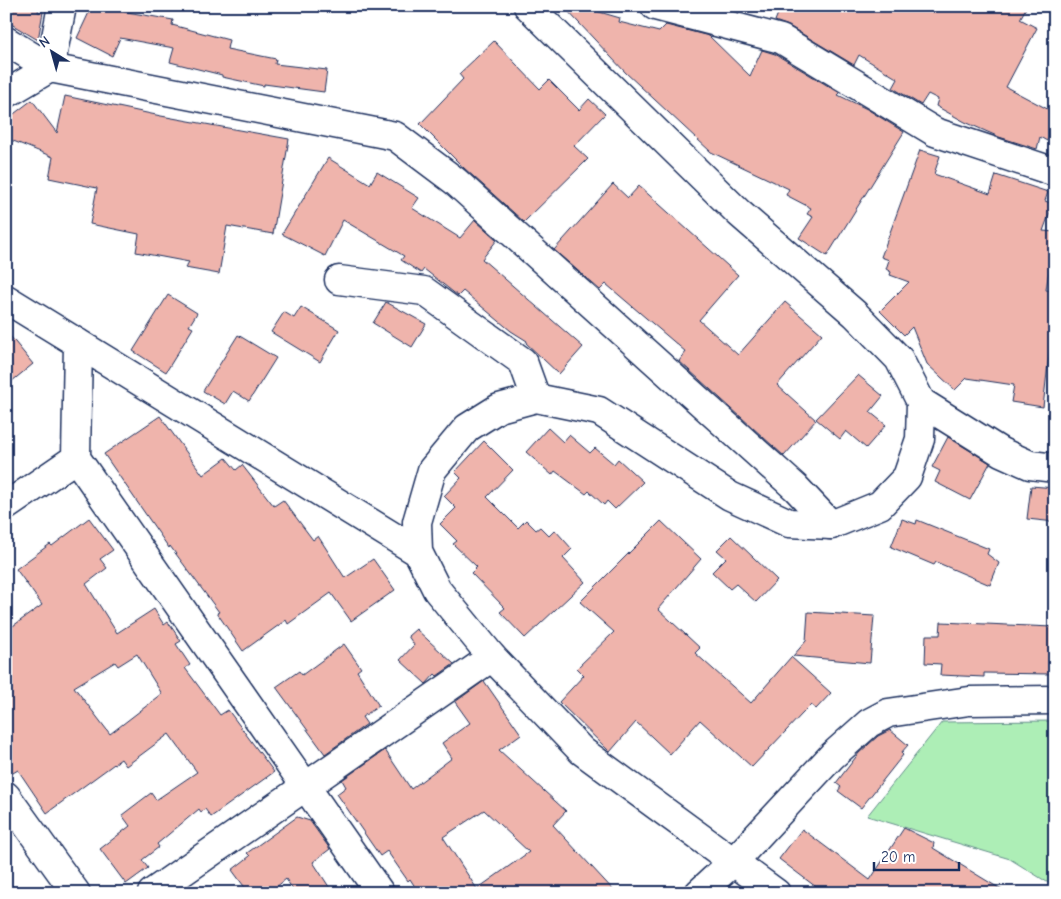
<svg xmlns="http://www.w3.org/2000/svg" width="1061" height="899" font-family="'Comic Neue',sans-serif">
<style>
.green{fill:#adeeb6;stroke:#648e8a}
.building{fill:#efb4ac;stroke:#1b2f5e;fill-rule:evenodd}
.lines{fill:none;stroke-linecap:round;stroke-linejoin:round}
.minor-casing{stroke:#1b2f5e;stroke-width:31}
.tertiary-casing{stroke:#1b2f5e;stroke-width:31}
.minor{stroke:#fff;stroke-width:28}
.tertiary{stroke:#fff;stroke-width:28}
</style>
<rect width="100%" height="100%" fill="#fff"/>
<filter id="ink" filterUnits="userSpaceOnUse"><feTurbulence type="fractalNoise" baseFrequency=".02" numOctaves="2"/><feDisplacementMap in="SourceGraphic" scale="10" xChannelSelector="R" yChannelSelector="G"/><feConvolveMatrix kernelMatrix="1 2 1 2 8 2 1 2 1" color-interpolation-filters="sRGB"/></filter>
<g filter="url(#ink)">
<path class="green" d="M1055,721v166l-45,-28 -143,-43 75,-94z"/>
<path class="building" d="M6,6h33l-1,6h5l-5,28 -32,-19z
M92,6h23l12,6 46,8 -1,5 57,15 -2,9 49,10 -1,5 52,6 -3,22 -60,-8v2l-42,-9v-2l-52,-13 4,-14 -54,-10 -8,18 -35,-18z
M563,6h16l41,12 -1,4 40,10 7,-7 43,11 41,40 12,-26 13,4 65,39 -2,2 29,14 37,23 -77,124 -28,-18 14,-21 -6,-3 4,-6 -25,-13 3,-6 -78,-37 -85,-79z
M781,6h246l-7,13 17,9 -31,59 49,26v13l-8,15 -7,-4 -3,12 -38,-12 -34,-15 -29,-16 2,-7 -10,-5 -7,11 -28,-17 5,-9 -39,-24 -5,10 -65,-39 -14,-5z
M494,41l46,48 9,-9 30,30 10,-11 16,15 -31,32 14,13 -64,63 -60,-54 -44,-44 43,-45 -4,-5z
M65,96l96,20 128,23 -16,95 -46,-8 -8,48 -34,-6 4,-6 -53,-10 3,-18 -49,-10 7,-36 -48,-10 4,-21 -47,-19v-18l26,-20 25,33z
M920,150l20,6 -6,18 56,20 6,-19 52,17 -3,9 8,3 -10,27 12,1 -9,58 9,1v13l-12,103 -32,-5 3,-17 -47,-7 -12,12 -28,-26 -15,-37 -8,8 -24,-24 29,-29 -19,-7 1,-3 -5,-3 3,-9 -8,-3z
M328,158l42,26 7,-12 42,26 -7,10 48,30 15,-18 22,20 -15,19 101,88 -24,27 -33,-31 1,-2 -16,-10 -48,-40 -5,5 -34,-27 -3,4 -20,-13 3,-4 -61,-36 -18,36 -43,-22z
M613,184l15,14 11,-12 99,89 -39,45 39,35 47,-53 37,32 -45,51 39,35 -32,36 -105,-95 7,-9 -80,-68 -6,6 -46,-40z
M168,295l29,18 -8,13 4,2 -27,44 -33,-21z
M386,302l40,22 -14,23 -39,-24z
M301,307l38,23 -19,32 -49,-30 13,-20 10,6z
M6,331l27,33 -27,22z
M238,335l38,23 -27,43 -16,-10 -8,13 -22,-13z
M858,375l25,21 -13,16 16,13 -20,23 -20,-17 -6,8 -24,-20z
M160,416l43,59 23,-17 10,12 6,-5 32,41 9,-6 30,40 5,-4 27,42 28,-19 22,31 -44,31 -20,-28 -43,31 -2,-4 -43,31 -26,-38 2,-1 -49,-66 -1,2 -65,-94z
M548,428l15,14 6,-7 21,18 5,-5 19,16 4,-5 25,23 -28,27 -8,-8 -3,4 -15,-14 -3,3 -31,-23 -3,4 -26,-23z
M948,437l42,26 -20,37 -35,-18 5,-11 -8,-4z
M484,441l29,29 -26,27 31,31 8,-8 10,10 4,-3 9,9 6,-6 17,19 -9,9 22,24 -60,56 -25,-26 5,-4 -34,-35 6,-6 -24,-23 4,-3 -17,-17 16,-16 -12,-12 17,-18 -6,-6z
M1031,486l24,2v34l-28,-3z
M89,518l24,32 -13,9 7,9 -21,16 31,49 37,-24 10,16 4,-3 13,19 -5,3 14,21 -5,3 35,47 8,-5 46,62 -63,45 -6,-8 -4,3 -2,-3 -42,35 2,3 -17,13 6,8 -22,16 -26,-35 30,-23 -8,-11 29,-22 5,7 41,-28 -28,-38 -43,32 -5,-7 -74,54 -29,-43 -12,7v-146l36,-26 -26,-36 34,-25 2,2zM137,654l25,40 -52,40 -36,-47 41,-25 3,4z
M902,519l14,5 1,-4 72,29 -2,5 12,9 -9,22 -54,-23 -2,3 -43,-18z
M661,521l40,38 -43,50 42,39 -5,5 56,50 40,-46 40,36 -15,16 -5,-4 -9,9 -50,53 -52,-47 -30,34 -34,-32 -26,30 -51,-50 25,-27 -7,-7 37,-36 -34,-30z
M731,536l46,44 -21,22 -20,-18 -6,5 -18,-17 14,-14 -9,-8z
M808,612l66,4 -4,47 -77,-7 13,-15z
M941,622l111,5 -1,47 -67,-1v4l-44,-2 1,-11 -16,-1 1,-28h14z
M416,629l38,35 -17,12 -2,-2 -9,10 -26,-24 14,-15 -6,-9z
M344,644l17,24 -4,3 22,35 -17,11 5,7 -42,30 -49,-67 23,-16 3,4z
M484,681l37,53 -22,16 67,61 -13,14 63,68h-197l-9,-14 -2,2 -21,-30 -7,5 -43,-62 9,-7 -4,-7 43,-30 26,39 41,-31 -10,-15 28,-20 -15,-21zM484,810l45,42 -52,37 -34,-52z
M890,730l18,15 -7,8 2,2 -42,53 -23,-17 3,-4 -5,-4 23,-30 19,-17z
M297,817l13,4 20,28 -17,13 20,31h-38l-9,-14 -17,14h-20l-17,-23 18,-14 -3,-3z
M904,828l30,15 -1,5 74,45h-183l-45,-34 23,-30 68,51z"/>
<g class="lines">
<g class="minor-casing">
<path id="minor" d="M655,6l126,33 154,93 120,40
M6,41l44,27 345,68 60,45 341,307 35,37
M6,94l44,-26 12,-62
M339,280l85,11 99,71 13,36
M6,299l412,253
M78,343l-2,115 304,435
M921,402l80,50 29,13 25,3
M6,506l70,-48
M6,796l70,97
M734,861l98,-105 37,-33 19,-10 81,-12 86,-1
M152,893l340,-236"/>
</g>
<g class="tertiary-casing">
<path id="tertiary" d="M528,6l211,207 116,101 44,45 22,43 -1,37 -13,38 -27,28 -49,20 -42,-2 -59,-27 -131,-85 -63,-13 -37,10 -32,20 -35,42 -15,52 1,30 19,38 55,67 90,94 194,142
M699,893l35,-32"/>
</g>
<use href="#minor" class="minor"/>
<use href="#tertiary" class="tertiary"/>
</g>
</g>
<rect width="1061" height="899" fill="none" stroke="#fff" stroke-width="25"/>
<rect x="12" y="12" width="1036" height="874" fill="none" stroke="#1b2f5e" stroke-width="2" filter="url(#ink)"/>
<g transform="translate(52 52) rotate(323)" stroke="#ffffff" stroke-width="4" paint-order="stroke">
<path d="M0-4L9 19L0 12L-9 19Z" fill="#1b2f5e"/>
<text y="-8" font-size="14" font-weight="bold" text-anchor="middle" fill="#1b2f5e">N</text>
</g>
<path d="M874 862v8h85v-8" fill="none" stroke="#1b2f5e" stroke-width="2.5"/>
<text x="881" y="862" font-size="15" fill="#1b2f5e" stroke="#ffffff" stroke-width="4" paint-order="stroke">20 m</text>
</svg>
